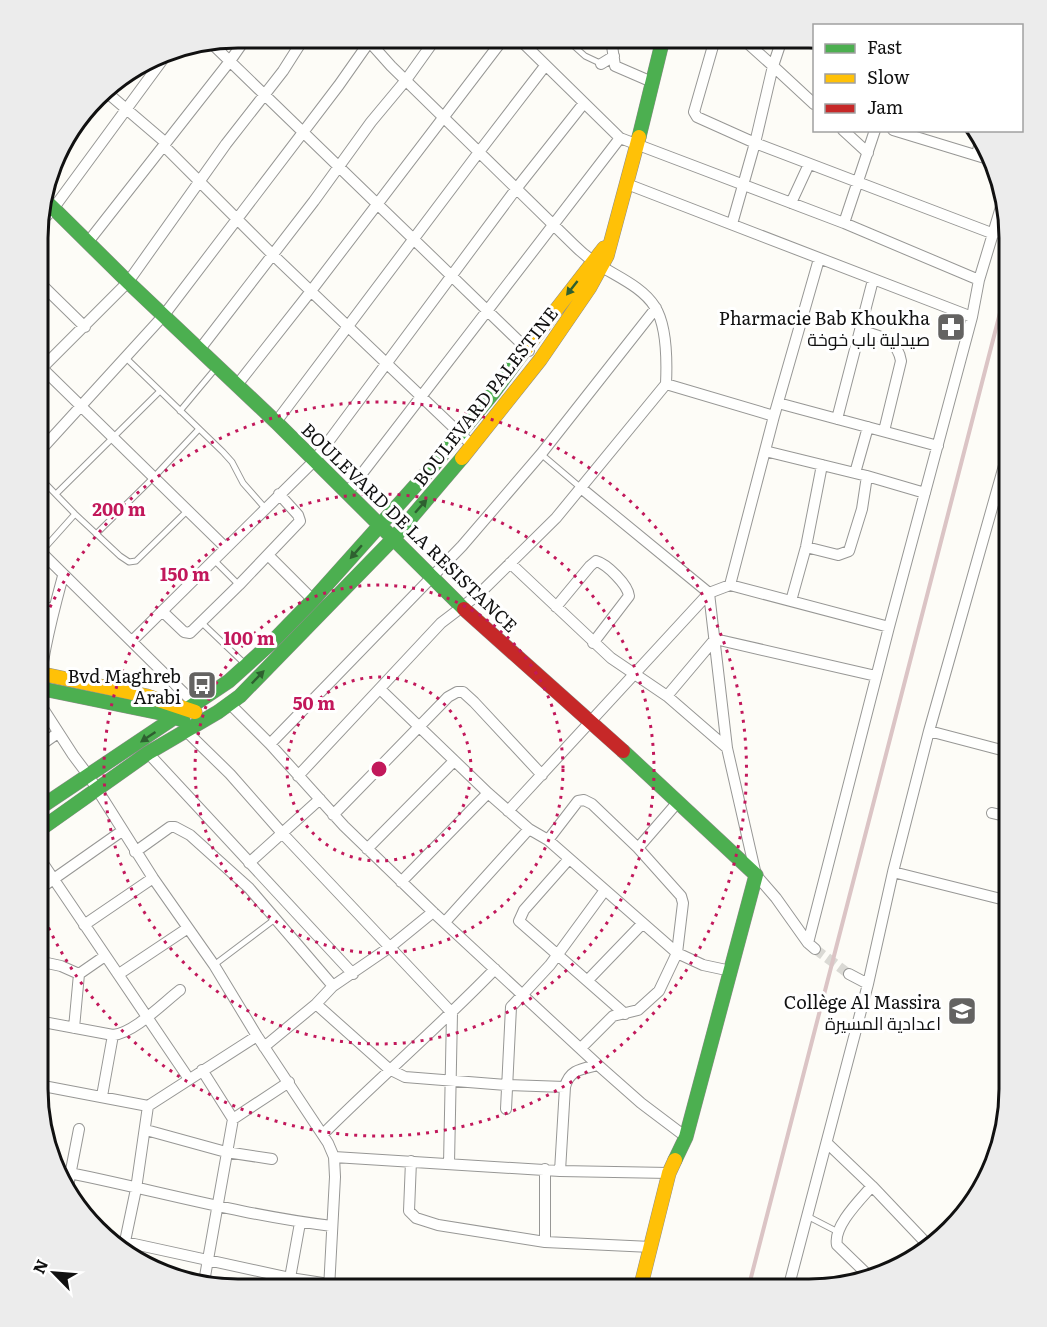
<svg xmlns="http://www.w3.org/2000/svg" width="1047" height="1327" font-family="Literata,Cairo,serif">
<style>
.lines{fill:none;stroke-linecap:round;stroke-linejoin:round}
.street-tunnel{stroke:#dad9d4;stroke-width:10;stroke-dasharray:10 5;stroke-linecap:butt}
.lane-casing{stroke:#979795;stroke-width:7}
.street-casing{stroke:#979795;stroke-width:12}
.fast-casing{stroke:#8e8d8b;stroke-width:15}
.slow-casing{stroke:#8e8d8b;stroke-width:15}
.jam-casing{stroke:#8e8d8b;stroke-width:15}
.lane{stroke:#fffffe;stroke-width:5}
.street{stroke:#fffffe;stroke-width:10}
.fast{stroke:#4caf50;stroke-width:14}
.slow{stroke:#ffc107;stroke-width:14}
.jam{stroke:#c62828;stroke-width:14}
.rail{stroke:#dbc4c5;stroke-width:4}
.oneway{fill:#2e6030}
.ring{fill:none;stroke:#c2185b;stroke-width:3;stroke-dasharray:3 6}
.labels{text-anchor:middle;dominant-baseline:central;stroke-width:6;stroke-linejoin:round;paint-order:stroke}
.poi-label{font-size:18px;fill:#111;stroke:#fff;text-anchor:end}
.street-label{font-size:18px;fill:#111;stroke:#fff}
.rim{fill:none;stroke:#111;stroke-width:3}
.centre{fill:#c2185b;stroke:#fff;stroke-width:3}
.ring-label{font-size:18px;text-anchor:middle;font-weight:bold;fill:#c2185b;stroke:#fff;stroke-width:6;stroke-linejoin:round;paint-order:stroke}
</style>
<rect width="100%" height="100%" fill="#fdfcf7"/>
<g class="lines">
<path class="street-tunnel" d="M815,949l34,25"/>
<g class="lane-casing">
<path id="lane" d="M565,38l20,18 17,8
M126,358l97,94 9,10 11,21 22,25
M180,411l36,-43
M541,454l40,34
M39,477l36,37 45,42 9,6 7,-1 51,-50
M56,494l104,-103
M96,534l58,-57 45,-48
M41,552l34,-38
M213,559l26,26
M201,622l43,41
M214,965l61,-46
M807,1216l31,16"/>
</g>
<g class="street-casing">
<path id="street" d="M518,38l102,100 224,85 135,57
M611,39l4,27 37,16
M715,39l-21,73 3,5 58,26 239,91
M782,39l-9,27 41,38
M210,42l319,309
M601,64l13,-8
M104,90l62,53
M843,130l25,23
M893,130l95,29
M164,146l109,109 200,191
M977,155l4,-18
M627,184l345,133 -83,310 -81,316
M791,203l18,-39
M844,223l31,-93
M39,224l14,-15 116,-158
M732,224l23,-81 18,-77 -30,-27
M88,242l142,-181 16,-23
M39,282l46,45
M972,317l7,-37 22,-73
M860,330c20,7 37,8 41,31l-17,70
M200,349l114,-148 57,-79 35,-42 30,-42
M42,368l183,179
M39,371l89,-89 98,-138 57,-73 21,-33
M666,384l108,32
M237,385l74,-94 193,-253
M778,403l160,43
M837,419l36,-139
M276,422l203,-270 66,-86
M765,451l102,25 58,17
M39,452l125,-137 175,-230 33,-47
M855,473l13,-46
M581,488l128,105 18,155 29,127 20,23 32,45 7,6
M347,493l273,-355
M806,547l32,8 11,-4 13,-42 5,-33
M39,550l156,154
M268,555l45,45
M510,563l101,95 56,38 60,52
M63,576c-7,26 -30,108 -21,131l31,48 15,20 65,103 61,87 43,71 71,107 6,14 1,20 -6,112
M730,585l44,-169 45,-157
M791,601l15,-54 16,-82
M38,606l16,3
M556,607l34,-41 6,-5c11,3 32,24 33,35l-36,47
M162,611l22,21 6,1 49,-48 61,-64 -2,-6 -19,-21
M132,641l182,-180 202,-272 68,-86
M380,689l108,104 41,36 19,11 129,113 26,12 28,6
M667,696l48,-57 161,37
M230,704l40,40 74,82 89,86 165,153 43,38 45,34
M185,730l45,44 52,59 170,180 -3,151
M929,731l80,21
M270,744l192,-198 79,-92 115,-146
M38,747l20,-14
M148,753l205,221
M298,776l143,-153 38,-29 77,-76 110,-134c1,-22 1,-58 -11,-77 -13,-21 -40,-31 -59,-44 -8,-5 -15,-11 -22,-18l-183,-179 -25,-28
M508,811l201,-218 21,-8 159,42
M992,813l17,4
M333,815l115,-118 9,-5h6l11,10 68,73
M548,840l30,-39 6,-1 8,4 46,44 43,48 2,7 -6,50 -18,38 -21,19 -25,6 -32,32
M638,848l39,-45
M367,849l87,-88
M135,852l35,-25h5l15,8 59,53 84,98
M38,856l151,223
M569,859l-45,51 -5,11 106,93
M249,863l71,-64
M893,872l116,29
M401,882l87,-89
M38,890l84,-59
M445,922l84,-93
M84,925l69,-47
M38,961l23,5 18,8
M119,974l69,-46
M849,974l19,10
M588,980l54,-56
M316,1004l73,65 16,8 101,8 59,2c4,-17 16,-18 33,-22
M38,1021l75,14
M74,1028l5,-54 26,-18
M264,1047l52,-43 17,-18 57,-39 43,-35
M202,1070l31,49 -29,163
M38,1085l110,21 109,-70
M102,1096l11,-61c21,-2 50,-32 67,-45
M506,1109l5,-102 39,-42 55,-75
M233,1119l56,-37
M146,1130l80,22 46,7
M323,1134c56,-56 117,-108 172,-165
M827,1143l45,43 56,59
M334,1157l226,14 109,2
M411,1161l-2,50 7,7 22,7 107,17 106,5
M545,1169v73
M60,1171c91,18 180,44 272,55
M560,1171l5,-84
M67,1191l12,-62
M125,1242l165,36 39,6
M123,1251l13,-62 12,-83
M868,1275l-31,-30c-4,-19 23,-45 35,-59
M288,1289l12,-66
M788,1289l80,-305 25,-112 36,-141 80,-283"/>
</g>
<g class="fast-casing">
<path id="fast" d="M639,137l24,-98
M44,199l84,83 148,140 188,187
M38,688l122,25 23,7
M623,751l133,124 -70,262 -11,23
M38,809l191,-128 42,-38 42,-43 120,-134 60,-73 28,-38
M38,831l110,-78 70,-41 22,-16 153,-157 69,-81"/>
</g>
<g class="slow-casing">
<path id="slow" d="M521,355l83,-107
M462,458l78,-98 50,-73 17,-31 32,-119
M38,673l109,23 48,16
M640,1289l29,-116 6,-13"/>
</g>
<g class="jam-casing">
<path id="jam" d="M464,609l159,142"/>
</g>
<use href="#lane" class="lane"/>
<use href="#street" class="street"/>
<use href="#fast" class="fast"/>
<use href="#slow" class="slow"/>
<use href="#jam" class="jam"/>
<path class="rail" d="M748,1289l261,-1011"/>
</g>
<defs><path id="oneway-solid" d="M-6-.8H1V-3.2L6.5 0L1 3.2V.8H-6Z" transform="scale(1.5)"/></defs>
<g class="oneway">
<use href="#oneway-solid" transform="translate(572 288) rotate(128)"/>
<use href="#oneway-solid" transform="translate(421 506) rotate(-49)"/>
<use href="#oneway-solid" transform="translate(356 552) rotate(131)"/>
<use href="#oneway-solid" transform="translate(258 677) rotate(-46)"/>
<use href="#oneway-solid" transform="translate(148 737) rotate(146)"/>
</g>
<g class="ring">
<circle cx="379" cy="769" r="92"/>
<circle cx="379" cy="769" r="184"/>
<circle cx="379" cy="769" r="275"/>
<path d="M39 632A367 367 0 1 1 39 906"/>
</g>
<defs>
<g id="pharmacy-square" transform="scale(1.5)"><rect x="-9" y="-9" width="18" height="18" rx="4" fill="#646362" stroke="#fff"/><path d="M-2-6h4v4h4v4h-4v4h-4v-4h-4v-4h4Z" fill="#fff"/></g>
<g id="bus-square" transform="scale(1.5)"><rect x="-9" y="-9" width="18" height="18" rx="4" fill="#646362" stroke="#fff"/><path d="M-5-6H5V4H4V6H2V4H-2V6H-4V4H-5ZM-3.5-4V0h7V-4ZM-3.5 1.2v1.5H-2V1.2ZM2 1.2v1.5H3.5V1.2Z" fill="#fff"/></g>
<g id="school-square" transform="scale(1.5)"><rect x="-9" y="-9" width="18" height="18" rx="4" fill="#646362" stroke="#fff"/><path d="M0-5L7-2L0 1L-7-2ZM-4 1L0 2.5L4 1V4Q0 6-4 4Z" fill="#fff"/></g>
</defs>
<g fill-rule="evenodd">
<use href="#pharmacy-square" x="951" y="327"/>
<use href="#bus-square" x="202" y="685"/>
<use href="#school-square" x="962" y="1011"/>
</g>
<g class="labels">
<g class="poi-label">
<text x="930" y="317">Pharmacie Bab Khoukha<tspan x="930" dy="21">صيدلية باب خوخة</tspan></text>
<text x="181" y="675">Bvd Maghreb<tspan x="181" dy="21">Arabi</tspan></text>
<text x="941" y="1001">Collège Al Massira<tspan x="941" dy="21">اعدادية المسيرة</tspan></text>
</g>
<g class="street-label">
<text transform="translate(485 396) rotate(-52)">BOULEVARD PALESTINE</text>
<text transform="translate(410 527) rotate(44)">BOULEVARD DE LA RESISTANCE</text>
</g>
</g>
<path d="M0 0H1047V1327H0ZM238 48H809A190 190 0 0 1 999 238V1089A190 190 0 0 1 809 1279H238A190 190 0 0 1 48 1089V238A190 190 0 0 1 238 48Z" fill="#ececec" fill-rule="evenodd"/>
<path class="rim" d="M238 48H809A190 190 0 0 1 999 238V1089A190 190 0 0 1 809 1279H238A190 190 0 0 1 48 1089V238A190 190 0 0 1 238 48Z"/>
<circle cx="379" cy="769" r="9" class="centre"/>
<g class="ring-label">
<text x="119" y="516">200 m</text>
<text x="185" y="581">150 m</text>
<text x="249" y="645">100 m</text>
<text x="314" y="710">50 m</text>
</g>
<rect x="813" y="24" width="210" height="108" fill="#ffffff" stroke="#a0a0a0" stroke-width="1.5"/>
<rect x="825" y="44" width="30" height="9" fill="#4caf50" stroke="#a0a0a0" stroke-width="1.5"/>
<text x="867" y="54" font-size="18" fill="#111111">Fast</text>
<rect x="825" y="74" width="30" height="9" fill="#ffc107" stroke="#a0a0a0" stroke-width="1.5"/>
<text x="867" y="84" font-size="18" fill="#111111">Slow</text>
<rect x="825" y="104" width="30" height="9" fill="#c62828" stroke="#a0a0a0" stroke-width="1.5"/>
<text x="867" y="114" font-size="18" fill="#111111">Jam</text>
<g transform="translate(54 1273) rotate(295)" stroke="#ffffff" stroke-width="4.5" paint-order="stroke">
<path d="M0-4.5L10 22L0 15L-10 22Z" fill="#111111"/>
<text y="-9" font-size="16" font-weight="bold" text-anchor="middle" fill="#111111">N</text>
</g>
</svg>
